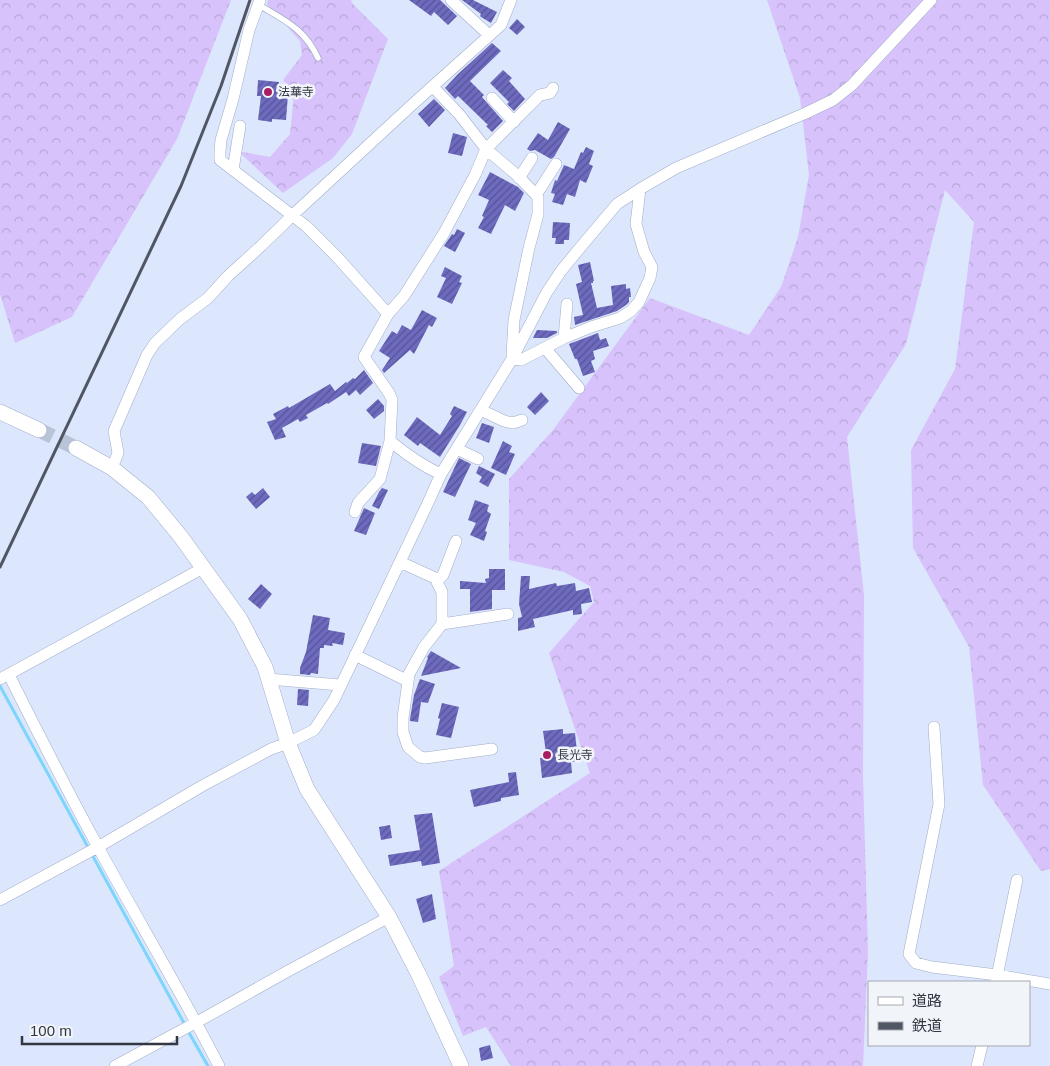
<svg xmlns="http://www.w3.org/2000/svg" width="1050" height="1066" font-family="Arial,'Noto Sans JP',sans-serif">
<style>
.forest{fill:url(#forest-crowns)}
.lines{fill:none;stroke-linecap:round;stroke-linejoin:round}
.stream{stroke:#7bd5fc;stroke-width:3}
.building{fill:url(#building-hatch)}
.secondary-tunnel{stroke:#bac4d8;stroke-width:15;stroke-dasharray:15 8;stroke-linecap:butt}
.lane-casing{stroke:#a1adc7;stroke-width:7}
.street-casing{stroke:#a1adc7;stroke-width:12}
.secondary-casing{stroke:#a1adc7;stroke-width:16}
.lane{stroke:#fff;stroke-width:5.5}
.street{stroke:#fff;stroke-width:11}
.secondary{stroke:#fff;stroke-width:15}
.rail{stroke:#505663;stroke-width:3}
.poi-dot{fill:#a81e62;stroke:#f1f4f9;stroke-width:2}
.labels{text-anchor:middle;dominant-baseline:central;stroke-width:5;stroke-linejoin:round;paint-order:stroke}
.poi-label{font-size:12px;fill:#323742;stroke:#f1f4f9;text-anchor:start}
</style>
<defs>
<pattern id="forest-crowns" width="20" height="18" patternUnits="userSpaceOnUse" patternTransform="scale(1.25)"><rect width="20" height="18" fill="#d7c2fb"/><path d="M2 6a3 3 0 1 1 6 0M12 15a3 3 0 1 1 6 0" fill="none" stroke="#b9a7d8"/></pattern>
<pattern id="building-hatch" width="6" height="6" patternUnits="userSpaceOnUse" patternTransform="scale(1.25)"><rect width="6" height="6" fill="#6e6abf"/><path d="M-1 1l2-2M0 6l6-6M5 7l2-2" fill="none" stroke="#565494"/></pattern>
</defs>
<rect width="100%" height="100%" fill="#dce7fd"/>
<path class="forest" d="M0,0h231l-54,139 -105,178 -57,26 -15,-49z
M268,0h83l1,3 36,36 -36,95 -19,24 -50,35 -45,-42 32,6 20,-23 4,-40 -11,-14 19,-25 -2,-14 -33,-37z
M767,0h283v869l-9,2 -58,-86 -14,-138 -56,-99 -2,-98 44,-81 19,-147 -29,-32 -39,154 -59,93 17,158 -1,181 5,175 -5,115h-352l-25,-39 -23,9 -24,-59 15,-11 -15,-95 151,-98 -41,-120 45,-51 -4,-16 -26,-14 -55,-12v-81l44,-49 97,-132 99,37 32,-48 17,-50 11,-62 -9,-77z"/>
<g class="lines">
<path class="stream" d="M0,686l185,339
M188,1031l20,35"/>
</g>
<path class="building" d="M409,0h31l17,16 -9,9 -14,-13 -3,4z
M462,0h11l24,12 -6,11 -10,-6 -1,-1 1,-2z
M517,19l8,8 -8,8 -8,-7z
M492,43l9,8 -31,30 14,14 -2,2 21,24 -11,11 -6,-6 2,-1 -30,-29 -3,3 -10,-11 13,-14z
M503,70l9,8 -3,3 16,18 -11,12 -7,-7 2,-2 -19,-19z
M258,80l21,2 -1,12 10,1 -2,25 -14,-1v3l-14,-2 3,-24h-4z
M434,99l11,11 -16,17 -11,-13z
M558,122l12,7 -16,28 -3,2 -16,-9 -5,1 -3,-2 11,-16 10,7z
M453,133l14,4 -5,19 -14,-3z
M586,147l8,4 -5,13 4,2 -7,17 -6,-3 -5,17 -8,-3 -4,11 -11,-3 3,-8 -4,-1 4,-13 2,1 7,-16 10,4 7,-17 2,1z
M490,172l28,15 6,6 -9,18 -10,-6 -14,29 -13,-6 6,-11 -2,-1 7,-16 -11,-5z
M553,222l17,1 -1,17h-5v4h-9l1,-6h-4z
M457,229l8,4 -10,19 -11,-6 8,-12 2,1z
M590,262l4,19h-1v2h-2l6,25 16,-3 -2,-19 15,-2v5l4,-1 1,9h-2v5l-3,3 -9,6 -42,14 -1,-8 9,-2 -7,-31 6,-2 -4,-17z
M445,267l17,9 -3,6 3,1 -10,21 -15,-7 9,-19 -5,-2z
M422,310l15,8 -5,9 -3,-2 -15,29 -4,-4 -26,23 -2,-3 8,-12 -11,-7 13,-20 5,3 5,-9 9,5z
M537,330l20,1v2l-10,5h-14z
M598,333l2,7 6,-2 3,8 -16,5 2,8 -4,2 4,11 -12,4 -6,-17h-2l-6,-15z
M364,370l9,13 -13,12 -4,-5 -7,6 -3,-4 -18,12 -1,-1 -21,12 2,3 -8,4 -2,-3 -16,9 4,9 -11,3 -8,-18 9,-3 -3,-5 15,-8 1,2 41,-24 5,7 11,-9 1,1 6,-5 2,1z
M541,392l8,9 -14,14 -8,-8z
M378,399l6,7v5l-10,8 -8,-9z
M454,406l13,6 -7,13 -20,32 -20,-14 -2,3 -14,-11 13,-18 23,18 12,-19 -2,-2z
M482,423l12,4 -5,16 -13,-5z
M503,441l9,5 -3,6 6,2 -9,21 -15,-7z
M362,443l19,3 -5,20 -18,-3z
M459,458l12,6 -16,33 -12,-5z
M479,466l16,8 -7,13 -9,-5 3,-5 -6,-4z
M263,488l7,9 -14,12 -10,-12 6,-5 3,3z
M382,488l6,2 -9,19 -7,-3 7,-14z
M475,500l14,5 -2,6 4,3 -6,17 2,1 -3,9 -14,-6 6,-12 -8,-3z
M364,508l11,5 -9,22 -12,-4z
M489,569h16v21h-13v19l-22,3v-23h-10v-8l26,2 -1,-4 4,-1z
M521,576h9l-1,13 27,-6 1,3 18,-3 1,8 13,-3 3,14 -11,2 1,10 -9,1v-5l-40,9 2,8 -17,4v-13l4,-1 -3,-13z
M261,584l11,10 -12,15 -12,-10z
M313,615l17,3 -2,12 17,3 -2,12 -11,-2 1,3 -9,-1v3h-4l-2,26 -7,-1 -1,2 -10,-1v-6l6,-16z
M431,651l30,17 -40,8 7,-18 -1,-1z
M420,679l15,5 -7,19 -7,-1 -3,20 -8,-1v-2l4,-24z
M298,689l11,1 -1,16 -11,-1z
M442,703l17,4 -8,31 -15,-3 4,-16 -2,-1z
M563,729v5l12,-1 3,28 -7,1 1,11 -30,5 -2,-20h3l-1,-5h4l-3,-22z
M516,772l3,23 -18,3v3l-27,6 -4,-17 39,-8 -1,-9z
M432,813l8,50 -18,3 -1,-5 -31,5 -2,-11 32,-5 -6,-35z
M390,825l2,13 -11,2 -2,-13z
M432,894l4,25 -13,4 -7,-24z
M490,1045l3,13 -12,3 -2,-13z"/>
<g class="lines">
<path class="secondary-tunnel" d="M39,430l37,18"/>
<g class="lane-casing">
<path id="lane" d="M259,5c25,15 46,24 59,53"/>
</g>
<g class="street-casing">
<path id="street" d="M260,0l-11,30 -16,69 -12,41 -1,11v9l86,66 32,32 50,56
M451,0l38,35
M433,87l26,27 27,35 32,27 20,21v17l-9,34 -15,72 -2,35
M492,98l22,24
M233,170l7,-44
M519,178l13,-20
M536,195l20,-31
M564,338l3,-34
M545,348l34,40
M512,359l9,1 43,-22 27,-11 29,-9 11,-7 8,-9 11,-24 2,-11 -8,-15 -8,-28 4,-35
M481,410l23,11 9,2 9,-3
M457,449l21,10
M112,468l6,-15 -4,-22 33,-76 8,-12 25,-24 28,-21 20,-22 33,-30 35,-34 118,-109 87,-78 10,-25
M441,474c-19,-8 -35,-20 -51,-33l2,-41 -3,-7 -25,-36 24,-43 16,-18 40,-63 31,-58 11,-26 54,-54 10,-2 3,-5
M355,512l3,-9 22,-24 10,-38
M400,562l35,16 7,14v32l66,-10
M437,581l6,-6 13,-34
M442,624l-18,23 -15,27 -6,44v14l5,15 12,10 5,1 67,-9
M355,655l53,26
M9,675c29,58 58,115 89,172 40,73 83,145 121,219
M0,679l203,-111
M268,679l72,6
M934,727l5,77 -30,150 7,9 16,4 65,8 53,9
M0,900l98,-53 104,-61 69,-37 17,-6 26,-13 20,-30 93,-195 14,-31 71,-115 35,-67 14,-21 18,-22 38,-45 23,-15 36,-21 130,-55 27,-13 19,-15 79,-85
M996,981l21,-101
M115,1066l82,-44 91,-51 101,-54
M977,1066l5,-21"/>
</g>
<g class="secondary-casing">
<path id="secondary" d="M0,412l39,18
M76,448l36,20 36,29 33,40 59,82 25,48 23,76 19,46 82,128 30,58 42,91"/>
</g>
<use href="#lane" class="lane"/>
<use href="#street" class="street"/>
<use href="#secondary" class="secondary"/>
<path class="rail" d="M0,567l181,-381 40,-100 29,-86"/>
</g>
<g class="poi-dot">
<circle cx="268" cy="92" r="5"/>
<circle cx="547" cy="755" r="5"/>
</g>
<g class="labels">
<g class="poi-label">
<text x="278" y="92">法華寺</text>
<text x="557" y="755">長光寺</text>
</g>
</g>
<rect x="868" y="981" width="162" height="65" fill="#f1f4f9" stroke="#a5a8b0"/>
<rect x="878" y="997" width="25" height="8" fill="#ffffff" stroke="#a5a8b0"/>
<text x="912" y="1006" font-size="15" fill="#323742">道路</text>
<rect x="878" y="1022" width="25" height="8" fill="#505663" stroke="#a5a8b0"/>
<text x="912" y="1031" font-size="15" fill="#323742">鉄道</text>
<path d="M22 1036v8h155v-8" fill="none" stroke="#323742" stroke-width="2.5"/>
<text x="30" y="1036" font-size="15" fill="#323742" stroke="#f1f4f9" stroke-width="4" paint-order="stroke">100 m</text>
</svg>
